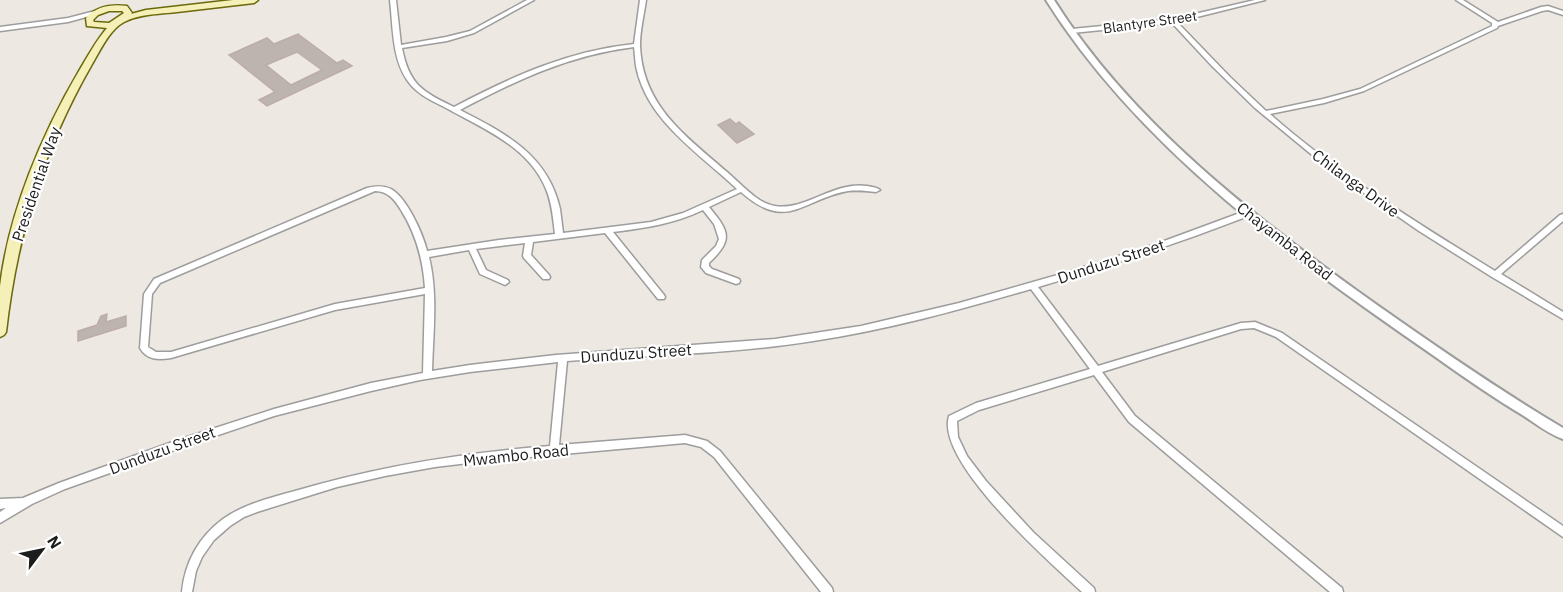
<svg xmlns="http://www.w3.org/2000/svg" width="1563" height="592" font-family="'IBM Plex Sans',sans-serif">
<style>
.building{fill:#bdb3af;stroke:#bdada6;stroke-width:1.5;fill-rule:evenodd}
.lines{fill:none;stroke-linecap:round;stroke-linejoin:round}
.minor-casing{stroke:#9d9d9d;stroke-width:3}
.tertiary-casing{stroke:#9d9d9d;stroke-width:4}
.secondary-casing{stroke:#6b690b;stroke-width:3}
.minor{fill:#fff;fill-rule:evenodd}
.tertiary{fill:#fff;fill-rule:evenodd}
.secondary{fill:#f5f0b8;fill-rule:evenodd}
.labels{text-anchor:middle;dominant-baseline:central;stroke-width:4.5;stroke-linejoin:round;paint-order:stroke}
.far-street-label{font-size:14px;fill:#1c1c1c;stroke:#fff}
.street-label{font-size:16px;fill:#1c1c1c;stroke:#fff}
</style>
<rect width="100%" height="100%" fill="#ede8e2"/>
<path class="building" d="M298,34l39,29 6,-3 9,6 -85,40 -8,-6 16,-8 -46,-37 38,-17 7,6zM297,52l25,18 -31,15 -25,-20z
M730,119l6,5 3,-2 15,12 -17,9 -19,-18z
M107,314l-1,8 20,-6v10l-48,15v-10l19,-6 4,-9z"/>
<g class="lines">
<g class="minor-casing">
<path id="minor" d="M390,0h6l5,45 45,-8 24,-6 57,-31h7l-60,33 -27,8 -45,7c7,37 21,44 52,59 59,-31 114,-56 180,-63l6,-44h6c-2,15 -6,30 -6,45 2,61 46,91 87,127 13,11 31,32 48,34 30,5 59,-25 92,-20 5,1 9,1 13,4l-4,2c-9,-1 -18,-2 -28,-1 -45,8 -61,42 -107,1l-32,15c21,25 24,33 0,56v3l3,3 27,10 1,2 -1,2 -3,1 -30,-11 -5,-6 1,-7 14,-14 3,-7 -5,-15 -11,-14c-29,14 -58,18 -90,22l51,63 1,2 -1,2h-6l-53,-66 -72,9 -2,13 18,20 1,2 -1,2h-6l-19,-21 -1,-2 2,-13 -49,6 10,21 22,10 1,2 -4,3 -25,-11 -11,-24 -40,7c9,37 4,76 3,114l38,-6 86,-10 219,-16 86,-13 98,-23 109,-31 88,-28 92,-34 4,3 -1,2c-70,27 -141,51 -213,72l60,79 143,-43 14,-1 27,11 281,193v11l-287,-200 -22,-9 -13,1 -139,43 33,44 207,172 1,4h-13l-201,-170 -35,-47 -115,35 -22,11 1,16 9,19 19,25 47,51 61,56 1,4h-13c-32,-30 -147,-130 -133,-176l27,-13 114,-34 -59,-80c-72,21 -144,41 -218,52 -81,13 -164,14 -246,20l-8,84 126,-10 22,6 13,10 112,137 1,4h-12l-107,-135 -13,-10 -16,-4 -200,18 -50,6 -50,9 -48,11 -80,25 -13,5 -14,9 -16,14 -12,17 -6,14 -4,21h-10c3,-30 17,-55 41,-73 21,-15 47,-21 72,-28 84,-25 167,-38 255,-45l8,-84 -88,10 -50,8 -49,11 -97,25 -94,32 -115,41 -33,15 -32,19v-11l6,-4 -6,1v-10l23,-1 36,-15 119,-43 96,-31 97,-26 52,-10 2,-79 -90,16 -164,48c-13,2 -24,2 -31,-10l4,-54 10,-15 213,-91c8,-2 16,-3 24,1 16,9 32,45 36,62l72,-11 56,-6c-2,-16 -3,-31 -9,-45 -17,-42 -62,-60 -98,-80 -15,-8 -31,-14 -41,-29 -15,-22 -14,-54 -17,-80zM634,47c1,6 1,13 2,19 10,54 63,87 101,123l-54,24 -32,9 -88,11c-1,-8 -2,-16 -3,-24 -12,-54 -55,-76 -100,-99 56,-30 110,-55 174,-63zM375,191c13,0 20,9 26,19 15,24 22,49 24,78l-90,16 -164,48h-15l-8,-5 4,-53 8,-11z
M1255,0h10l-88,22 53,55 36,34 57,-12 37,-10 132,-63v-3l-36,-23h7l35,22 43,-15 7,-1 15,5v4l-15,-5 -6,1 -44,15 -1,2 -133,63 -40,12 -54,11c68,60 147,109 225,157l65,-56 3,-1v7l-62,53 62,38v7l-71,-42 -73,-46 -68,-47 -34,-25 -62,-51 -43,-42 -40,-43 -100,10 -3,-2 3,-2 101,-10z
M95,11l3,2 -1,1 -29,8 -68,9v-4l68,-9z"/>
</g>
<g class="tertiary-casing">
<path id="tertiary" d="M1046,0h8c78,124 205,221 323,305 61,43 122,85 186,123v11c-14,-5 -27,-15 -39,-23 -30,-18 -59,-38 -87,-58 -142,-98 -298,-210 -391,-358z"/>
</g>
<g class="secondary-casing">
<path id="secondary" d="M233,0h25l-4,3c-26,3 -51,6 -77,9 -17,2 -38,2 -53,10 -15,8 -24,29 -33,44 -48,84 -74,169 -85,266l-2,3 -4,2c0,-17 0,-34 0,-51 9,-74 42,-152 79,-215 9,-15 17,-30 28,-43l-20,-2 -1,-8c11,-12 25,-14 41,-12l5,7 -1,1 15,-4zM109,11h13l2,2 -15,10 -15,-1 -1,-2 5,-5z"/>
</g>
<use href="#minor" class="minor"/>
<use href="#tertiary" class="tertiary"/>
<use href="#secondary" class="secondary"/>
</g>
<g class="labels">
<g class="far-street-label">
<text transform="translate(1150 22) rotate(-8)">Blantyre Street</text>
</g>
<g class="street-label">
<text transform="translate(1356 183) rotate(36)">Chilanga Drive</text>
<text transform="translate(36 184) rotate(-71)">Presidential Way</text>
<text transform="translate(1285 241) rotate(38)">Chayamba Road</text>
<text transform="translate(1111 261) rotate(-18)">Dunduzu Street</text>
<text transform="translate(636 353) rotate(-4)">Dunduzu Street</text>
<text transform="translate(162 450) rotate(-20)">Dunduzu Street</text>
<text transform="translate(516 455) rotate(-6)">Mwambo Road</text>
</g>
</g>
<g transform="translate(42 550) rotate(58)" stroke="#ffffff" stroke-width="4.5" paint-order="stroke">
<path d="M0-4.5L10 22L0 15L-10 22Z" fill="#1c1c1c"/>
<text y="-9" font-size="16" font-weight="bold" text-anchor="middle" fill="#1c1c1c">N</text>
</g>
</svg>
